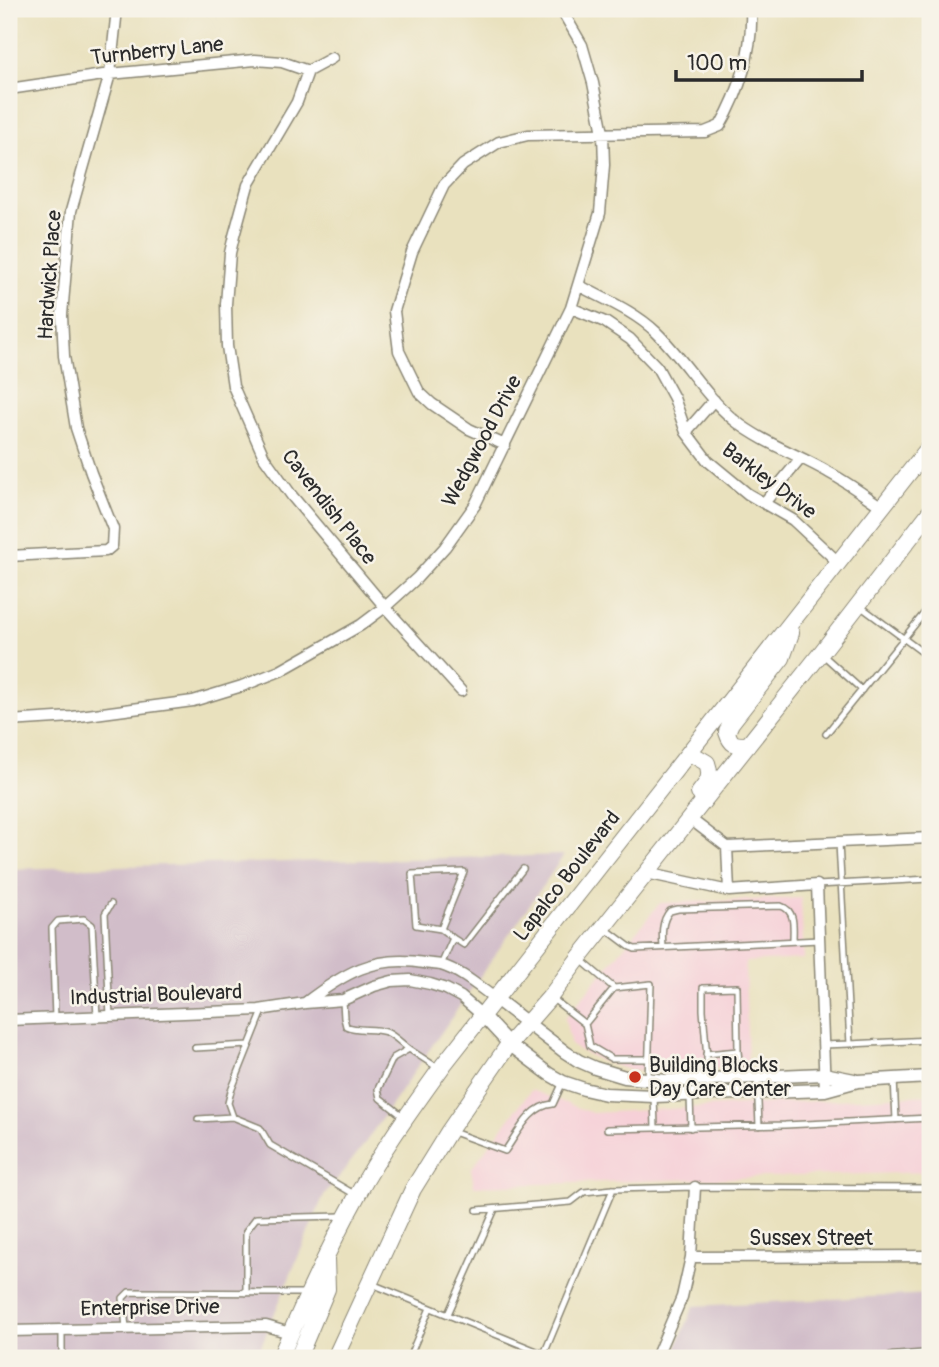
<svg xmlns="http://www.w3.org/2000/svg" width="939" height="1367" font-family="Pangolin,sans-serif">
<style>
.built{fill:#f6cfd7}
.industrial{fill:#d1bdc9}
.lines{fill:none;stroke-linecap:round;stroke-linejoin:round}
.service-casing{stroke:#8a8674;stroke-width:8}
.minor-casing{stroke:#8a8674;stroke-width:13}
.tertiary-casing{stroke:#8a8674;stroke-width:15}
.primary-casing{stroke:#8a8674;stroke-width:18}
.service{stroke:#fff;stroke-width:5}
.minor{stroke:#fff;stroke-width:10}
.tertiary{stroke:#fff;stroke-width:12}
.primary{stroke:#fff;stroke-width:16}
.poi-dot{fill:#c8321e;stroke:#f7f3e8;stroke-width:2.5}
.labels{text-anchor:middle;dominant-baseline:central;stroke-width:5;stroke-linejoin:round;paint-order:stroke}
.street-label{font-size:21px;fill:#2b2b2b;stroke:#f7f3e8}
.poi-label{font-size:21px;fill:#2b2b2b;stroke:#f7f3e8;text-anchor:start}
</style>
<rect width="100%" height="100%" fill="#f7f3e8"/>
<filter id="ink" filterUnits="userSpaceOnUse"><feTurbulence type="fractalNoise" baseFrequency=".0143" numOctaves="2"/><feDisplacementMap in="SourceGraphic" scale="14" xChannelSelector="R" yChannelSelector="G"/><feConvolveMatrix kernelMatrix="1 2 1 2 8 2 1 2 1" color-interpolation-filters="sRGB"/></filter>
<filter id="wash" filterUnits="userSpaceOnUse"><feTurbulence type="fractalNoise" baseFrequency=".00686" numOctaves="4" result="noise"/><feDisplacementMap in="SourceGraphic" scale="28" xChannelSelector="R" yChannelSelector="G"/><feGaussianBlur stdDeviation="1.57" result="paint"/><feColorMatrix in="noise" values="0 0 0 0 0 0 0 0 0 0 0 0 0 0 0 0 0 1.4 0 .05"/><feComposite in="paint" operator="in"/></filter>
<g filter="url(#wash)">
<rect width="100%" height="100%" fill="#e9e1be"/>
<path class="built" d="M801,898l3,61 -59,3 3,105 -116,4 -31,-10 -30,-15 -6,-28 95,-115z
M531,1090l61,23 338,-18v77l-456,14 -3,-17z"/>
<path class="industrial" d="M564,855l-204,295 -37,47 -67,161h-247v-489z
M930,1294v64h-258l22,-52z"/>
</g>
<g filter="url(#ink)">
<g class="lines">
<g class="service-casing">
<path id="service" d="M860,606l70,52
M823,655l39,35
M826,734l104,-128
M817,885l113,-6
M606,929l24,18 5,2 184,-9
M453,938l11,7 59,-76
M663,947c-1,-12 -2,-26 7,-36l8,-2 103,-3c15,5 12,21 12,35
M581,960l33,28 37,-4 -3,96
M441,965l12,-27 -12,-9 -25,-4 -4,-51 52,-2 -23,57
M553,999l32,25 5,22 22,13h37
M343,1001l1,17 2,8c12,6 27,1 40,6 8,3 16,12 23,17
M263,1011l-32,80 -3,12 5,14 27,11 10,17 84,49
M110,1016l-5,-102 6,-10
M55,1018l-3,-90 6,-7 26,-2 8,6 5,92
M585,1024l29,-36
M850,1044l80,-4
M823,1045l27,-1 -11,-201
M195,1048l54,-3
M706,1054l32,-3
M757,1077l2,49
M894,1079l2,41
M710,1094l-7,-84v-22l34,-1 1,64 4,40
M654,1096l1,32 130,-3 145,-7
M690,1096l1,32
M404,1117l-24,-19 -2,-9 15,-31 16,-9 29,19
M198,1119l35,-2
M607,1129l48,-1
M453,1132l52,19c13,-18 24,-45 48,-47l10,-22
M477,1210l94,-8 13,-10 29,-3 82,-2 235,1
M372,1284l172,70 69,-165
M246,1293v-62l10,-13 87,-2
M448,1314l47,-105
M126,1328l-3,-30 6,-6 176,1
M62,1330v28
M409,1358l21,-50"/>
</g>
<g class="minor-casing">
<path id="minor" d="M308,71l-11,31 -49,83 -14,51 -4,17 -4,51 1,42 6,40 31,71 28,39 93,111 76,84
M308,71l24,-13
M9,89l101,-15 145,-14 27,2 26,9
M578,285c26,14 56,26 78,47 28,27 48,63 78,88 29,23 63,34 94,52 19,10 36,23 54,35
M571,308l34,14 25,17 27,28 17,31 12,34 22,29 40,33 45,26 46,43
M686,432l28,-32
M505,445l-36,-16 -37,-25 -13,-12 -20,-41 -5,-40 18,-59 32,-67 19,-20 36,-23 29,-7 177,-3 15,-6c20,-34 33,-77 31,-117
M764,503l37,-45
M9,556l97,-5 6,-5 1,-17 -22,-56 -15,-45 -12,-72 -2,-41 9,-104 39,-137 7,-65
M9,721l63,-4 121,-16 49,-15 38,-15 81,-46 24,-18 32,-29 28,-31 30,-42 96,-197 29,-95 4,-48 -1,-32 -10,-50 -11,-38 -21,-36
M689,818l38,29
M646,873l83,18 88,-6 8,205
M729,891l-2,-44 203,-9
M305,1003c38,-29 70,-49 119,-40 6,1 12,1 17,2 20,6 38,22 55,34
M9,1020l250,-10 46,-7 38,-3 31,-14 18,-5 18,-1 20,4 16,5 15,8 22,19
M691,1257l239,-1
M9,1331l257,-5 24,7
M656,1358l26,-61 9,-40 4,-70
M892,1358l38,-3"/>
</g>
<g class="tertiary-casing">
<path id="tertiary" d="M496,999l69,53 14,9 16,7 30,9 42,4 157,-7 30,6
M483,1016l26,28 40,30 14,8 21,7 22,5 48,2 171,-6 33,-9 72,-4"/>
</g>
<g class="primary-casing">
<path id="primary" d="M748,745c-14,0 -17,0 -21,-13l4,-9 51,-65 9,-25
M690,753l17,10c5,14 1,19 -8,30
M280,1358c24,-56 49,-111 78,-164 25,-46 56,-88 86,-130l486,-618
M298,1358l29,-69 -1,-30
M335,1358l78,-169 36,-58 60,-87 41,-47 29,-39 242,-305 109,-141"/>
</g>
<use href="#service" class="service"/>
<use href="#minor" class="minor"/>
<use href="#tertiary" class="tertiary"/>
<use href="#primary" class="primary"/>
</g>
</g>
<circle class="poi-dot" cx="635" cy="1077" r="7"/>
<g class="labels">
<g class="street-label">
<text transform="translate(157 51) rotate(-6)">Turnberry Lane</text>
<text transform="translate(50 275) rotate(-86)">Hardwick Place</text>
<text transform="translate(482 441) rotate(-62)">Wedgwood Drive</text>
<text transform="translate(769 481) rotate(37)">Barkley Drive</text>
<text transform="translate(329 507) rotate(52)">Cavendish Place</text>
<text transform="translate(567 876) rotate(-52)">Lapalco Boulevard</text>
<text transform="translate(156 995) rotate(-2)">Industrial Boulevard</text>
<text x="811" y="1238">Sussex Street</text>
<text transform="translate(150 1308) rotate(-1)">Enterprise Drive</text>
</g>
<g class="poi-label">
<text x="649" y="1065">Building Blocks<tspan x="649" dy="24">Day Care Center</tspan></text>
</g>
</g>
<rect width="939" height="1367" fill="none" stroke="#f7f3e8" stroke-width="35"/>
<path d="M676 70v10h186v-10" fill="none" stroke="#2b2b2b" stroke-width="3.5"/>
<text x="687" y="70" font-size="21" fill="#2b2b2b" stroke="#f7f3e8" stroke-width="5" paint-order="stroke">100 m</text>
</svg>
